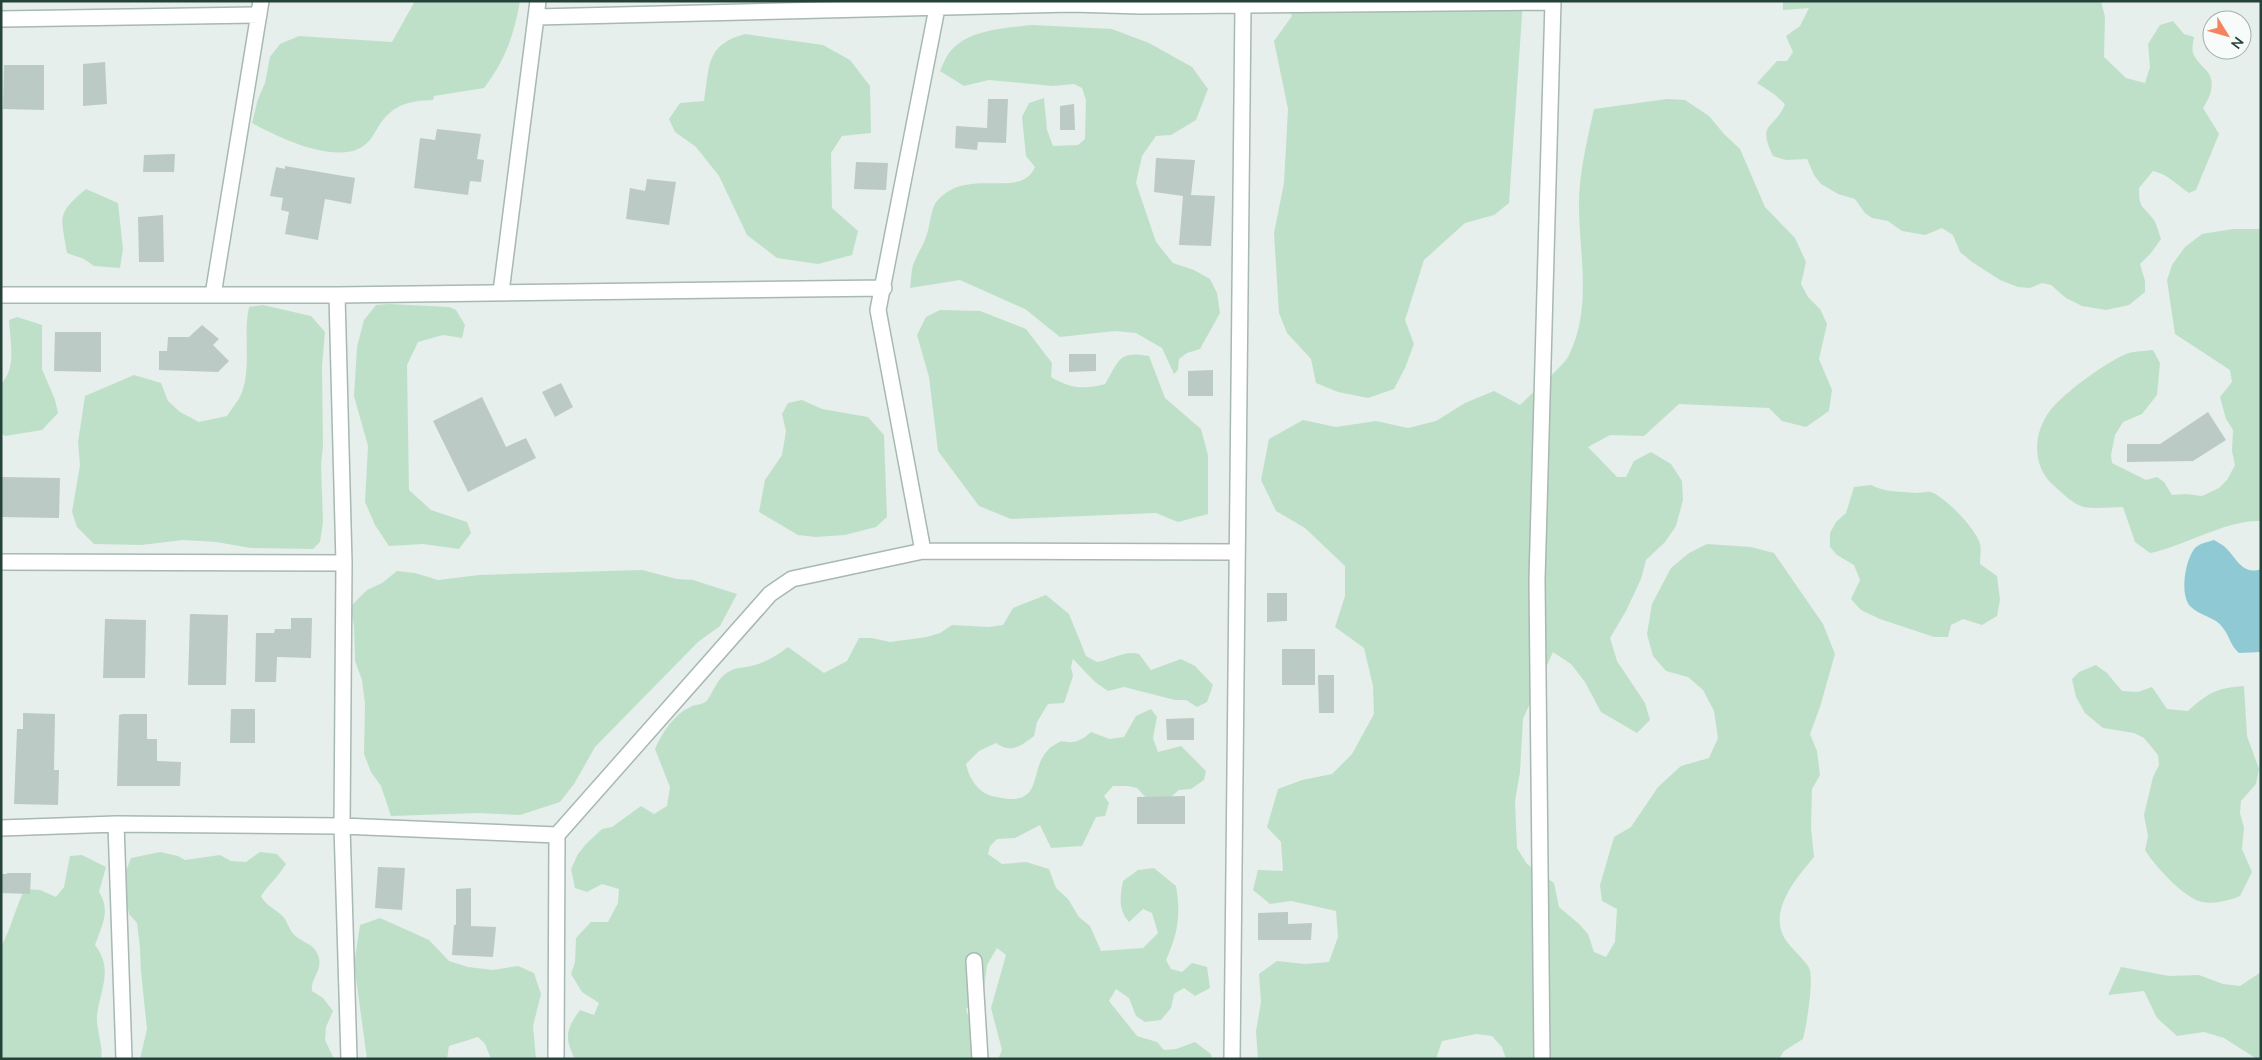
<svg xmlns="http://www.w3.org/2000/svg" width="2262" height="1060" font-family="'Nunito Sans',sans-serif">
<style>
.green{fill:#bfe0c8}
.water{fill:#8ec9d4}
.building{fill:#bbcac4}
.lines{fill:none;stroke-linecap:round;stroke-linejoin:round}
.minor-casing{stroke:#a8b8b2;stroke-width:18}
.minor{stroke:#fff;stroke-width:15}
</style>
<rect width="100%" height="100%" fill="#e6efeb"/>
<path class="green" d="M415,1h105c-6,34 -15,60 -36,87l-50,8 -1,4c-24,1 -39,4 -53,24 -4,6 -8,15 -13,19 -26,25 -88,-5 -115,-20l6,-24 7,-16 5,-26 10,-13 19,-8 93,6z
M1523,1l-14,202 -15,12 -29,8 -41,37 -19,60 9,24 -9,24 -11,21 -26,9 -30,-6 -22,-9 -5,-24 -24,-26 -8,-20 -5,-80 10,-50 4,-74 -14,-68 18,-25 -6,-10z
M1783,1h318l4,16 -1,40 22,21 19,5 5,-16 -2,-23 12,-19 13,-4 11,13 10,3c-1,5 -2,11 -1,16 3,7 7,11 12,16 12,11 6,27 -2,39l16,26 -23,56 -7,3c-13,-9 -20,-18 -36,-22l-14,17c0,22 4,17 15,32 3,5 5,13 7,19l-10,14 -11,11 5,17v11l-16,13 -23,5 -24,-4 -16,-8 -15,-13 -9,-2 -12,5 -12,-1 -18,-7 -28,-18 -12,-10 -7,-17 -11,-7 -17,7 -23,-4 -14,-10 -16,-3 -7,-5 -10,-14 -17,-5 -17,-10 -7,-9 -7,-16 -21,1 -13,-4c-17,-35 2,-26 12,-52l-11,-10 -17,-11 20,-22h10l6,-9 -7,-16 14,-10 9,-18 -26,2z
M1032,25l80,4 37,14 43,24 16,22 -12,31 -25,15 -15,1 -14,20 -6,27 20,59 17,21 21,7 16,9 7,14 3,20 -20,36 -13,4 -8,6 -1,11 -4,4 -12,-26 -26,-15 -21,-2 -55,6 -35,-28 -65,-29 -50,8c1,-7 1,-16 3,-23 4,-11 11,-20 14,-31 3,-9 4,-26 10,-33 31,-36 83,0 98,-34l-9,-11 -4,-39 7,-14 15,-5 3,32 6,16 25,-1 7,-6 1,-39 -4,-12 -8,-4 -21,2 -64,-6 -25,6 -24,-15c3,-6 5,-13 9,-18 18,-24 56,-25 83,-28z
M745,34l78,11 27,15 20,26 1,47 -29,3 -11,17 1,55 26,23 -6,24 -34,9 -41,-6 -30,-23 -28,-59 -23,-29 -21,-15 -6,-13 11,-16 24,-2c6,-35 1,-56 41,-67z
M1667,99l18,1 24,16 15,18 16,15 25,58 30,31 11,24 -5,22 7,13 12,12 7,15 -8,35 13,31 -3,21 -23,16 -24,-6 -13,-13 -90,-4 -35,32 -34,-1 -22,12 29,30h9l8,-16 17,-9 20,12 11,17 1,19 -7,26 -11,16 -19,18 -5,19 -15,32 -16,27 7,23 28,42 5,17 -13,13 -36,-21 -16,-30 -14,-18 -18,-12 -30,67 -3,53 -5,29 2,47 10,16 27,19 5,24 20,17 9,10 6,18 12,5 9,-15 2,-33 -15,-8 -2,-16 14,-48 17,-10 27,-40 23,-21 28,-8 9,-20 -4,-27 -11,-21 -15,-13 -22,-6 -13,-15 -6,-22 5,-30 19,-36 18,-15 18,-9 44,3 23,6 49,71 12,30 -15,53 -10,27 7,17 3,24 -8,14 -1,39 3,29c-19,23 -49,57 -26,86 6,8 19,19 22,27 3,15 -3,53 -7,69l-19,12 -5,8h-273l-4,-12 -10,-11 -16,-2 -34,7 -6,18h-178l-2,-28 5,-29 -2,-28 18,-13 28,3 24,-2 9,-25 -2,-26 -45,-10 -21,3 -17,-14 5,-20 25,1 -2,-29 -14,-15 11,-38 24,-9 30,-6 20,-20 22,-40 -1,-28 -9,-38 -29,-21 10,-31v-30l-40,-38 -29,-17 -15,-31 8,-41 34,-19 33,7 40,-6 32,7 28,-7 29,-18 29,-12 26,14c10,-10 42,-38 48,-48 24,-47 12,-98 11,-147 -1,-33 8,-69 15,-101z
M86,189l32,14 5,46 -3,19 -26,-2 -10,-7 -17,-6c-6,-37 -11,-39 19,-64z
M2233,229h28v292c-33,-2 -77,25 -111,32l-15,-11 -12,-35c-13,0 -27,2 -39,0 -10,-2 -23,-15 -31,-22 -21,-19 -20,-51 -4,-73 13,-18 56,-49 77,-58 8,-3 18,-3 27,-4l7,13 -3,32 -15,19 -19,8 -8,13 -4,20 1,8 34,17 11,-3 7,5 8,13 14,-1 16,2 17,-8 8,-8 8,-15 -3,-14 1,-21 -7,-11 -6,-22 12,-15 -2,-12 -55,-36 -8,-54 5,-15 13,-18 17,-13z
M389,304l60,3 7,3 9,15 -3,13 -19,-3 -25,7 -11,23 2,125 22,20 36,12 4,11 -12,16 -36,-5 -34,2 -14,-21 -10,-23 3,-56 -14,-50 3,-49 7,-27 12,-15z
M263,305l48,11 14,16 -3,34 1,80 -2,18 2,58 -3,20 -7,7 -62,-1 -35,-6 -33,-2 -42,5 -47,-1 -17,-17 -5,-15 8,-47 -2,-23 7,-46 49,-21 27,8 7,18 12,11 19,10 28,-6c5,-8 14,-18 16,-27 8,-27 0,-55 6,-82z
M940,310l40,1 46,18 26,34 -1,14c18,11 33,13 54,7 14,-23 13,-34 44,-28l16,42 36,31 7,26v59l-30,8 -22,-9 -145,6 -32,-13 -41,-55 -9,-74 -12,-42 9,-18z
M17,317l25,8v44l13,31 3,13 -16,17 -37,6 -4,-3v-49c16,-16 9,-43 8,-64z
M802,400l20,9 46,8 16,18 3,82 -11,10 -31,8 -30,2 -17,-2 -39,-23 6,-32 17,-25 4,-24 -4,-17 6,-11z
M1871,485c15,8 28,6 45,8 4,0 11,-2 15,-1 14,5 42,34 48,49 3,6 1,16 1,23l17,12 3,24 -3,16 -15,9 -19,-6 -12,6 -3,12h-14l-54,-18 -19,-9 -10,-11 9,-19 -6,-15 -17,-10 -7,-8v-14l6,-11 10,-9 8,-26z
M642,570l35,9 16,1 44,14 -17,32 -22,16 -103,105 -21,37 -14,18 -40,13 -42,-2 -87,3 -10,-30 -10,-14 -7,-18 1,-50 -3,-24 -7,-19 -1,-36 -4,-18 17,-17 15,-7 15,-12 18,2 23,7 41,-5z
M1046,595l23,19 17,42 11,6c15,-2 27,-12 42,-8l12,16 30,-11 14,7 18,19 -6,17 -10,5 -11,-7h-11l-51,-13 -16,4 -13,-9 -22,-23 -2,8 2,9 -9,27 -16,1 -11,18 -3,14c-13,10 -23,18 -38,7l-17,8 -13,13c3,13 11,28 26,32 55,14 35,-25 56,-46 3,-4 9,-6 13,-9 13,3 20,0 30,-9l19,7 14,-2 12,-21 15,-7 6,8 -4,21 5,14 23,-6 25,25 -2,9 -13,9 -12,1 -16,14 -13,-2 -13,-14 -9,-2h-15l-9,10 5,7 -4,13 -9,1 -14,29 -31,2 -11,-23 -25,13 -18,1 -7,7 -2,8 14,10 24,-2 23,7 7,19 12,11 11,18 11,9 11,25 42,-3 15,-15 -6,-20 -9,-4 -14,13c-11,-12 -9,-25 -6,-41l15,-11 16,-2 22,18c5,29 2,47 -10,74l5,9 11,3 10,-9 15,4 3,21 -15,8 -11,-8 -10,6 -3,14 -10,12 -16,2 -9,-6 -7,-18 -13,-9 -7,12 28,35 20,6 7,8 12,-1 19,-7 16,12 1,5h-214l4,-9 -11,-42 15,-53 -9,-7 -10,17 -4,31 -17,13 7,22 1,28h-399c-11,-21 -9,-30 5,-49l14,5 5,-12 -17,-11 -11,-18 4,-12 1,-24 15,-16h17l10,-19 1,-14 -17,-5 -15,8 -12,-4 -4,-19 7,-15 8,-10 16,-15 10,-2 29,-21 13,8 13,-8 3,-19 -15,-38c7,-16 19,-35 37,-43 6,-2 12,-1 16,-7 8,-12 10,-23 24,-29 6,-3 12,-2 19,-4 14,-3 25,-10 37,-19l36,26 23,-12 12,-23h13l18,4 37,-5 13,-4 12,-8 36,2 15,-2 10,-17z
M2096,665l11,8 15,18 16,1 14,-5 15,22 21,2c20,-18 28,-23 56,-25l3,50 12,33 -3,15 -15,17 -1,12 4,15 -2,21 10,23 -12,24c-12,5 -25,8 -38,6 -17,-3 -49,-38 -57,-52l3,-14 -4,-21 9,-38 6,-12 -1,-10 -14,-17 -10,-5 -31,-5 -18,-15 -9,-16 -4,-18 7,-7z
M160,852l18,4 7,4 35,-5 11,6 15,1 14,-10 17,2 9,10c-8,13 -17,20 -25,32 5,11 18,14 24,23 4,7 6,15 13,19 9,6 16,7 20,17 6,15 -8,23 -6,36l11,7 10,13 -7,16 -1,13 9,19h-194l7,-30 -6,-57 -1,-24 -3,-25 -8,-9 -6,-25 3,-18 5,-13z
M82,855l24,12 -7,25c12,19 3,33 -4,53 19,24 5,45 2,71 -1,13 7,32 4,43h-100v-112c10,-18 14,-39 24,-58l15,1 16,7 8,-10 6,-31z
M380,918l49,22 20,21 19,6 25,3 25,-4 16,7 7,21 -8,32 3,33h-45l-6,-15 -7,-7 -29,9 -2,13h-80l-13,-95 6,-39z
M2121,967l48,9 30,-1 24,9 17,2 21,-14v87h-4l-33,-21 -20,-6 -27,4 -20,-18 -13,-27 -36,4z"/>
<path class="water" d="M2214,540c3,2 8,4 11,7 11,10 17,29 36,22v83l-22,1c-9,-8 -9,-16 -16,-25 -7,-11 -23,-12 -32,-21 -12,-11 -6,-49 5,-60 5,-4 12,-5 18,-7z"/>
<path class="building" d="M105,62l2,42 -24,2v-42z
M4,65h40v45l-41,-1z
M988,99h20l-2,44 -28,-1 -1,8 -22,-2 1,-22 31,2z
M1074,104l1,26h-15v-24z
M437,129l44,5 -4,25 7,1 -3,22 -11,-1 -2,14 -54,-7 6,-50 15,2z
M175,154l-1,18h-31l1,-17z
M1156,158l39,2 -4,35 24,1 -4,50 -32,-1 4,-49 -29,-4z
M856,162l32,1 -2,27 -32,-1z
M285,166l70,12 -4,26 -26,-5 -7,41 -33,-6 4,-22 -8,-2 2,-12 -13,-2 6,-29 9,2z
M647,179l29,3 -7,43 -43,-6 4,-31 15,3z
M163,215l1,47h-25l-1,-45z
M202,325l17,14 -6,6 16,16 -11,11 -59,-2v-19h8l1,-14h21z
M55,332h46v40l-47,-1z
M1069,354h27v17l-27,1z
M1213,370v26h-25v-25z
M561,383l12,24 -18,10 -13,-25z
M482,397l24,50 20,-9 10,20 -68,34 -35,-71z
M2208,412l18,28 -33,21 -66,1v-18h33z
M1,477l59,1 -1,40 -58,-1z
M1267,593h20v28l-20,1z
M190,614l38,1 -2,70h-38z
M291,618h21l-1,40 -34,-1 -1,25h-21l1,-49h18l1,-4h16z
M105,619l41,1 -1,58h-42z
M1282,649h33v36h-33z
M1318,675h16v38h-15z
M231,709h24v34h-25z
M23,713l32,1 -1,56h5l-1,35 -44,-1 3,-75h6z
M123,714h24v25h10v22l24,1 -1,24h-63l2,-71z
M1194,718v22h-27l-1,-21z
M1185,796v28h-48v-27z
M378,867l27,1 -3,42 -27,-2z
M7,873h24l-1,21 -29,-1v-19h6z
M471,888v38l25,1 -3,30 -41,-2 2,-30h2v-36z
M1288,912v12l24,-1 -1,17h-53v-27z"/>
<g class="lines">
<g class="minor-casing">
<path id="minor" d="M536,17l536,-13 69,2 412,-4
M1,19l258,-4
M501,292l37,-291
M1,295h336l547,-7
M213,295l48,-294
M337,295l7,268 -2,263 7,233
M923,551l-45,-241 59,-302
M1,562l343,1
M116,824l8,235
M1,828l115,-4 226,2 215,9
M974,961l6,98
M556,1059l1,-224 213,-241 22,-15 131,-28 314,1
M1232,1059l11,-1054
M1542,1059l-5,-479 16,-579"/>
</g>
<use href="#minor" class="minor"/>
</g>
<rect width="2262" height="1060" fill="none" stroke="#24423a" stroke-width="5"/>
<g transform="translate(2227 35) rotate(127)"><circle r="24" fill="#f7fbf9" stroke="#a3b1ad"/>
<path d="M0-4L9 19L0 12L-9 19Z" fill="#f4845f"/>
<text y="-8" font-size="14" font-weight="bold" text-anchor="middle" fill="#24423a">N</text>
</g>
</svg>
